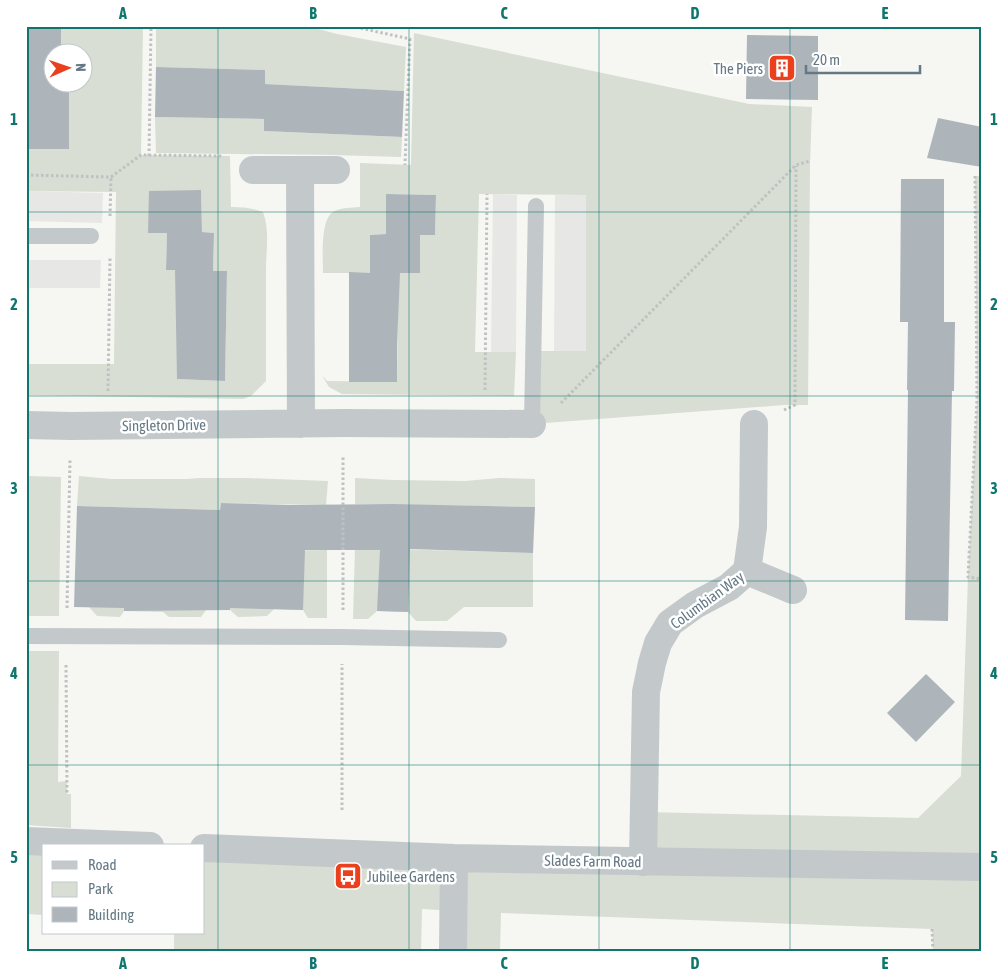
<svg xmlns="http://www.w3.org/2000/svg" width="1008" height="977" font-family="'Asap Condensed',sans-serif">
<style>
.built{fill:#e7e7e6}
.green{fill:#d8ded3;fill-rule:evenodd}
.building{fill:#adb5ba}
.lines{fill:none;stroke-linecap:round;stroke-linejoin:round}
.path{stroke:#bfc1c3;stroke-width:3;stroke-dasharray:2.5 2.5;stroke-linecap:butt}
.lane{stroke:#c3c8ca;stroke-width:16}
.street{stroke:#c3c8ca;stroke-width:28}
.grid{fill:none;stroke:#0f766e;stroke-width:1;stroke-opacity:0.55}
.labels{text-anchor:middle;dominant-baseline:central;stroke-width:5;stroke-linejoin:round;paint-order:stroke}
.poi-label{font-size:15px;fill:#647885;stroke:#fff;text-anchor:end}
.street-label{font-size:15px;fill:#647885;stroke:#fff}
.neatline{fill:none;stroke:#0f766e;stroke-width:2}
.grid-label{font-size:16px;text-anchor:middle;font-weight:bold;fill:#0f766e}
</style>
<rect width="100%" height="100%" fill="#f6f6f2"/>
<path class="built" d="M26,191l77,2 -1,30 -76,-2z
M493,194l24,1 -1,157h-25z
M555,195h31v157h-32z
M26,260h75l-1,28h-74z"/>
<path class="green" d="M61,26h82l-2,129 89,1 1,51c12,0 21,1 32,5 7,19 3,38 3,57 0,38 0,75 0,112l-15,15 -8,3 -217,-4v-31h88l2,-172 -90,-1v-42h43v-66l13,-1v-30h-21zM149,191h52l1,41 12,1 -1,38h14l-2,110 -48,-2 1,-109h-12l1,-37h-18z
M156,26h151l30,8 69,13 -2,44 -139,-7v-14l-109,-3z
M414,33l335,71 63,3 -2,58 -2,240h-24l-252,19 2,-73h52v-156l-107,-1 -4,158h41l-2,44 -172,-2 -13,-7 -7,-12 5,6 70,1 1,-109 22,-38h15l1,-40 -50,-1v40l-16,1v38h-47c0,-14 -3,-53 10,-61 8,-5 19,-4 27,-5v-44l51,2z
M155,117l109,2v12l138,6 -1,20 -68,-2 -177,-2z
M975,176h7v775h-49l-1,-22 -431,-16 -1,38h-47l1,-40 -32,-2 -1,42h-247v-18h30v-85l439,14 1,-50 274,6 43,-42 7,-199 9,-178z
M26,476l35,1 -2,139h-33z
M79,476l32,3h75l15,-1h44l83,3 -2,24 -105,-2 -1,7 -143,-4z
M355,478l38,2 72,1 35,-3 35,1v28l-180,-3z
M355,548l178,5v54h-69l-17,14h-31l-8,-9 -31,-1 -9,8h-15z
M327,550v68h-19l-5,-8 -29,-1 -7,7 -29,1 -8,-7h-24l-5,7h-32l-6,-5 -39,-1 -4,6 -23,-1 -8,-9 166,-56z
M26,651h33l-1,131 9,-1v13h4v34l-45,-3z
M26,841l18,5v69l-18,-1z"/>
<path class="building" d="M26,26h35v26h-9v30h17v67h-43z
M747,35l71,1v64l-72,-1z
M156,67l109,3v14l139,7 -2,46 -138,-6v-12l-109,-2z
M938,118l44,9v40l-55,-9z
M901,179h43v143h11l-1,69h-2l-4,230 -43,-1 3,-230h-1l1,-68h-8z
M201,190l1,42 12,1 -1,38h14l-2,110 -48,-2 -2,-109h-9l1,-37h-19l1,-42z
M386,194l50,1 -1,40h-15v38h-20l-3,72v37h-48v-110l21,1v-38l16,-1z
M221,503l69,2 103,-1 142,3 -2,46 -123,-4 -2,63 -31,-1 3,-61h-75l-2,60 -73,-2v2l-106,1v-3l-50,-1 3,-101 143,4z
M926,674l29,28 -39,40 -29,-29z"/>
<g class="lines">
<path class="path" d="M351,26l59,13 -5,126
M149,156l2,-130
M26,175l85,2 30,-22 81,1
M975,176l2,223 -9,178 14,2
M110,216l1,-39
M485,390l2,-196
M108,391l2,-133
M561,403l235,-238 14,-4
M784,410l11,-5 1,-239
M67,608l3,-148
M343,610v-153
M66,665l1,129
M342,810v-146
M932,929l1,22"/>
<path class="lane" d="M26,236h65
M532,424l4,-218
M26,636l316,1 157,3"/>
<path class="street" d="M253,170h83
M300,170l1,254
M26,425l45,1 272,-3 189,1
M747,571l46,19
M26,841l124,5
M204,848l250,10 528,9
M643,862l3,-170 6,-29 6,-20 12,-20 25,-18 34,-18 18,-16 6,-44 1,-103
M453,951l1,-93"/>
</g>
<path class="grid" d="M218,26v925M409,26v925M599,26v925M790,26v925M26,212h956M26,396h956M26,581h956M26,765h956"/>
<defs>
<g id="building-square" transform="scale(1.4375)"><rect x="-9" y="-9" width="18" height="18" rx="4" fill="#ea401e" stroke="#fff"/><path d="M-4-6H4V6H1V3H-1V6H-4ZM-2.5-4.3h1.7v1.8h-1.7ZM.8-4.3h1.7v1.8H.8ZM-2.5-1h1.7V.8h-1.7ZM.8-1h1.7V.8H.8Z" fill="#fff"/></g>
<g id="bus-square" transform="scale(1.4375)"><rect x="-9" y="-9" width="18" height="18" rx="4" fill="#ea401e" stroke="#fff"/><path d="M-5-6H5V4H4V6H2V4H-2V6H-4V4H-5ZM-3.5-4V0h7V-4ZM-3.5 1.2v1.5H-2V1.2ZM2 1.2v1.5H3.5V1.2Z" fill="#fff"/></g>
</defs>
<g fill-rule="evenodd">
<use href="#building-square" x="782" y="68"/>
<use href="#bus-square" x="348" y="876"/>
</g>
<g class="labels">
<g class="poi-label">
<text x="763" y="68">The Piers</text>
<text x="367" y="876" text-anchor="start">Jubilee Gardens</text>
</g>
<g class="street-label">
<text transform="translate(164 425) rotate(-1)">Singleton Drive</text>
<text transform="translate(707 600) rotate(-36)">Columbian Way</text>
<text transform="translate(593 861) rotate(1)">Slades Farm Road</text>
</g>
</g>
<rect width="1008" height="977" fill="none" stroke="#ffffff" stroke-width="55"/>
<rect x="42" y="844" width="162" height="90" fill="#ffffff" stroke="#c1c9ce"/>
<rect x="52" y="861" width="25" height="8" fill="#c3c8ca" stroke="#c1c9ce"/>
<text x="88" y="870" font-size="15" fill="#647885">Road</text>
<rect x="52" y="882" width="25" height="15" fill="#d8ded3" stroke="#c1c9ce"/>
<text x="88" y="894" font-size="15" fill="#647885">Park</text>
<rect x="52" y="907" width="25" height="15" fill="#adb5ba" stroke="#c1c9ce"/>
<text x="88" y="920" font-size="15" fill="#647885">Building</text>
<g transform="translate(68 68) rotate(88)"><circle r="24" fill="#ffffff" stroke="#c1c9ce"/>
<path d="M0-4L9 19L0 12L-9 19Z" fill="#ea401e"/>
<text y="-8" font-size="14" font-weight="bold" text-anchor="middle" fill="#647885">N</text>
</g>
<path d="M806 65v8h114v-8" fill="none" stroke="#647885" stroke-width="2.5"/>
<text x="813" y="65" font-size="15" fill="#647885" stroke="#ffffff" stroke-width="4" paint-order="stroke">20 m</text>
<rect x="28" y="28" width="952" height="922" class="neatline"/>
<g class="grid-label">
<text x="123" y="19">A</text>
<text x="313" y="19">B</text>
<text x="504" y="19">C</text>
<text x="695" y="19">D</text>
<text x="885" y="19">E</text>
<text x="14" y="125">1</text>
<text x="994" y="125">1</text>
<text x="14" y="310">2</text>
<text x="994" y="310">2</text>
<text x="14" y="494">3</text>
<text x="994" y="494">3</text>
<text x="14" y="679">4</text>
<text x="994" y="679">4</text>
<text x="14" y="863">5</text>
<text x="994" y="863">5</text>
<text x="123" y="969">A</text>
<text x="313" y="969">B</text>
<text x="504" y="969">C</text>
<text x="695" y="969">D</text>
<text x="885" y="969">E</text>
</g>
</svg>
